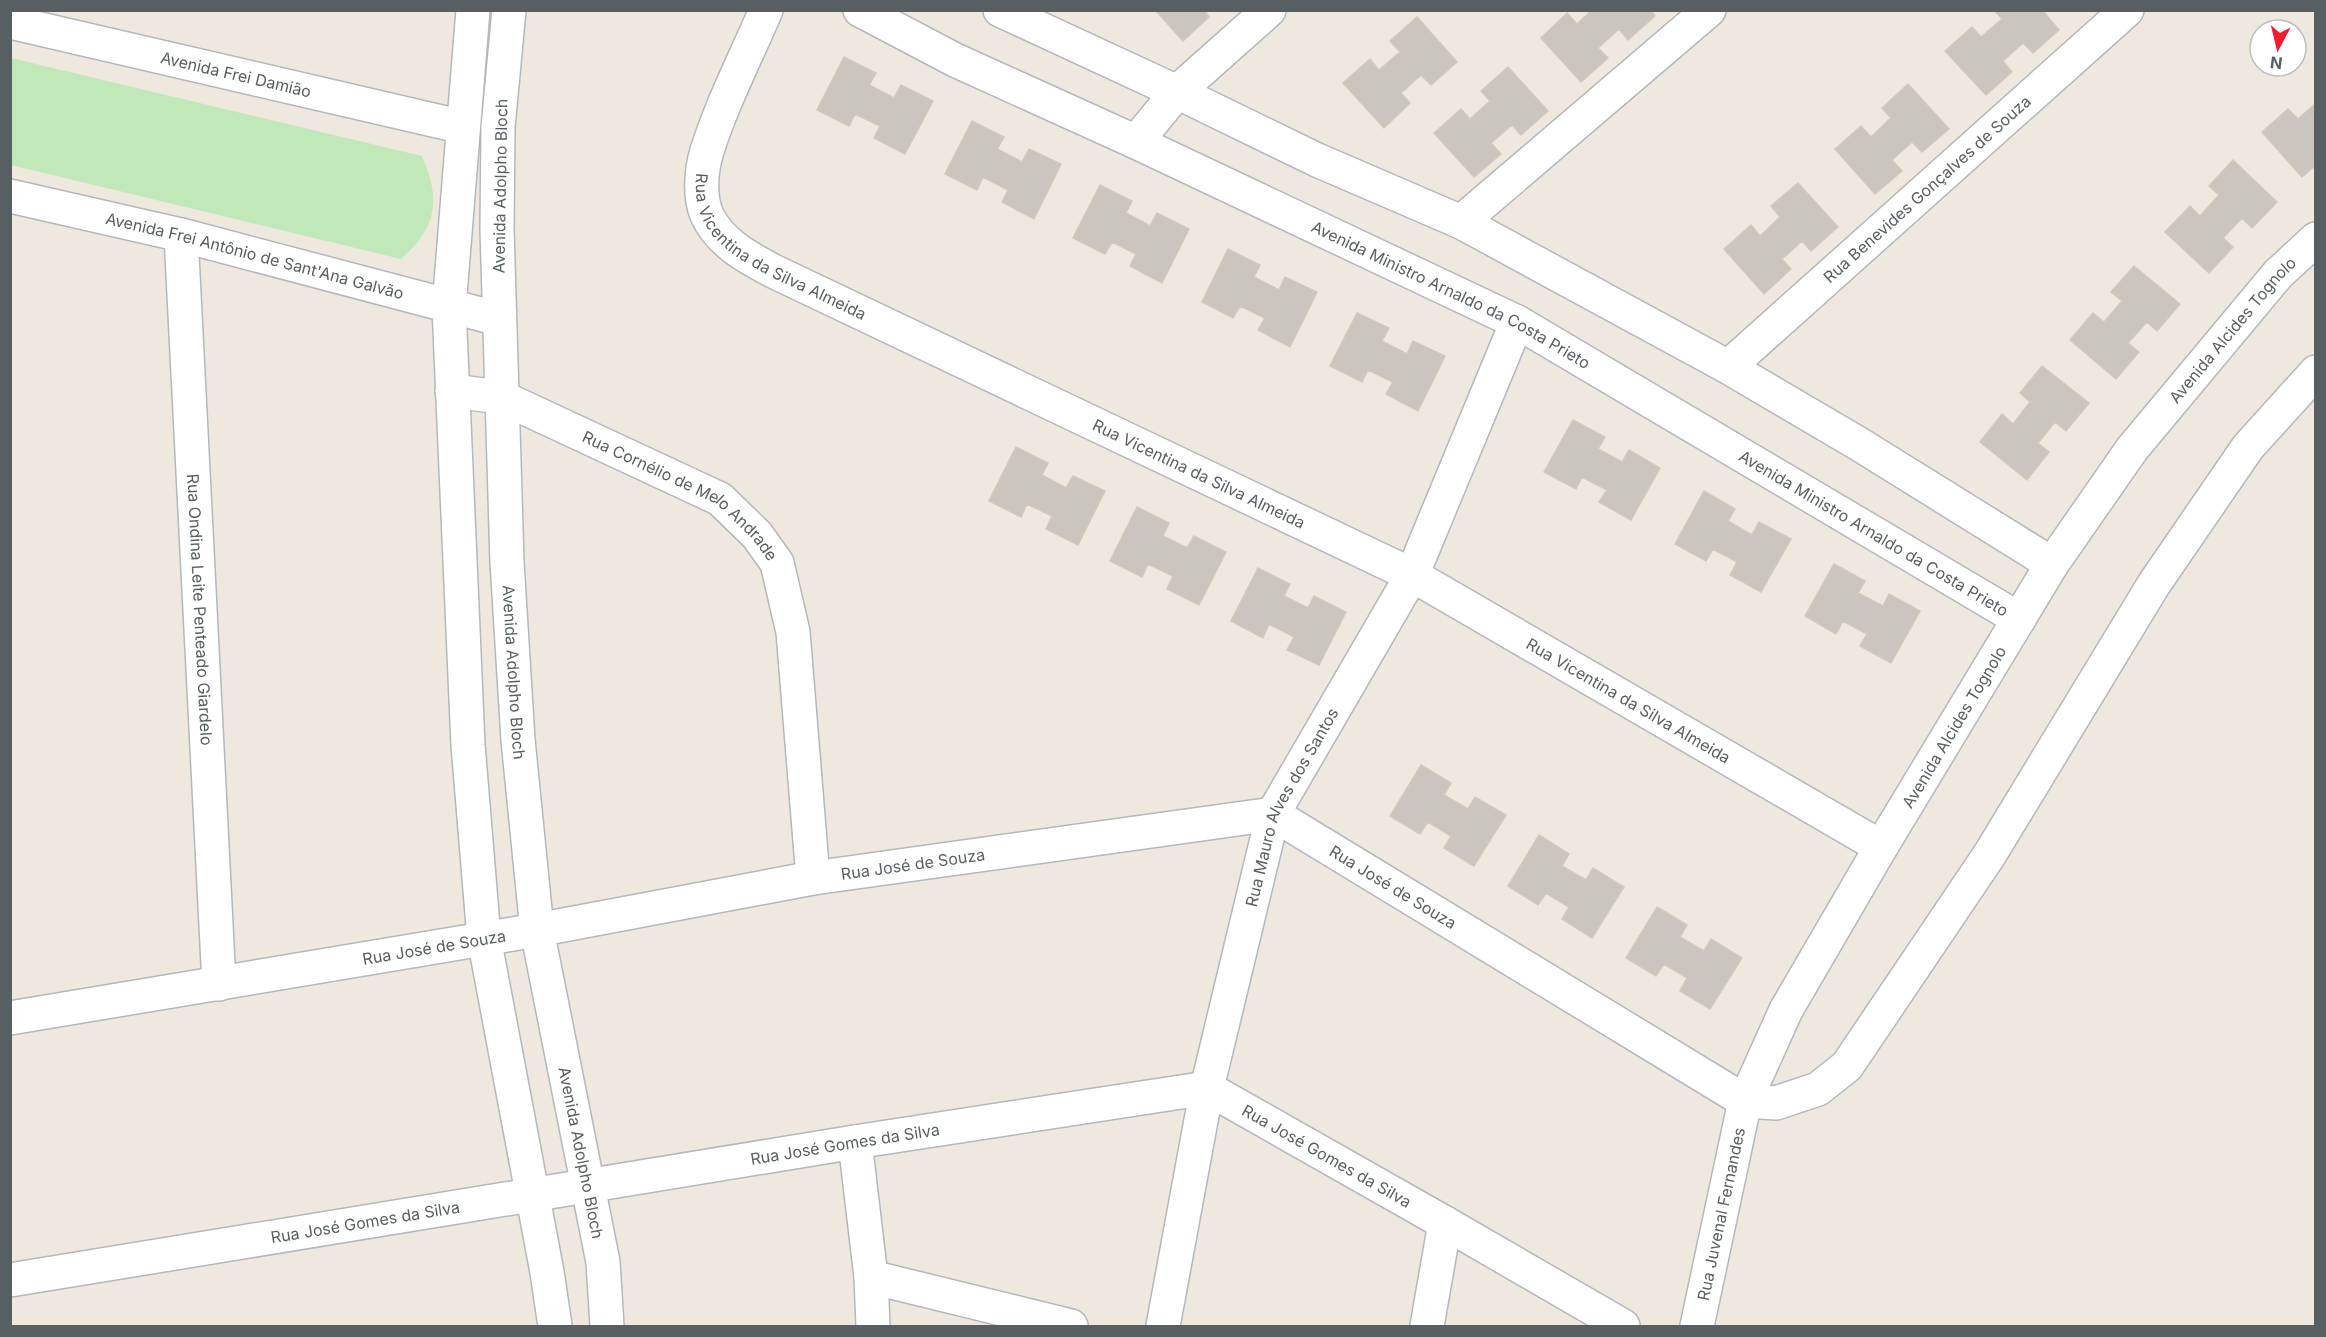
<svg xmlns="http://www.w3.org/2000/svg" width="2326" height="1337" font-family="Inter,sans-serif">
<style>
.green{fill:#c1e8b9}
.building{fill:#cac5be;stroke:#d3c8bd;stroke-width:1.5}
.lines{fill:none;stroke-linecap:round;stroke-linejoin:round}
.minor-casing{stroke:#b3b8bc;stroke-width:36}
.tertiary-casing{stroke:#b3b8bc;stroke-width:36}
.minor{stroke:#fff;stroke-width:33}
.tertiary{stroke:#fff;stroke-width:33}
.labels{text-anchor:middle;dominant-baseline:central;stroke-width:6;stroke-linejoin:round;paint-order:stroke}
.street-label{font-size:16px;fill:#585f62;stroke:#fff}
</style>
<rect width="100%" height="100%" fill="#eee8df"/>
<path class="green" d="M11,58l411,98c19,44 15,71 -21,103l-390,-94z"/>
<path class="building" d="M1155,10h49l5,7 -26,24z
M1592,10h58l5,6 -27,24 -9,-11 -21,19 10,10 -27,24 -40,-44 26,-25 10,11z
M1994,10h48l17,20 -26,23 -10,-10 -20,18 9,11 -26,23 -41,-44 27,-24 9,10 21,-18z
M1417,17l40,45 -26,23 -10,-10 -20,18 9,10 -26,25 -41,-45 27,-24 9,11 21,-18 -10,-11z
M844,57l32,16 -7,12 25,13 7,-13 32,16 -28,53 -31,-16 6,-12 -25,-12 -6,12 -32,-16z
M1508,67l40,44 -27,24 -9,-10 -21,18 10,11 -27,23 -40,-44 27,-24 9,10 20,-18 -9,-10z
M1908,84l41,45 -27,23 -10,-10 -20,18 10,11 -27,23 -40,-45 26,-23 10,11 20,-19 -9,-10z
M2316,103v62l-14,12 -40,-45 26,-23 10,10z
M972,121l32,16 -7,12 25,13 7,-13 32,15 -27,55 -32,-17 6,-12 -25,-13 -6,13 -32,-16z
M2233,160l44,42 -25,26 -10,-10 -19,20 10,9 -24,26 -44,-41 25,-26 10,10 19,-21 -10,-9z
M1798,183l40,44 -27,24 -9,-10 -20,18 9,10 -27,25 -40,-45 27,-24 9,11 20,-19 -9,-11z
M1100,185l32,16 -6,12 24,13 7,-13 32,16 -27,54 -32,-17 6,-12 -24,-12 -7,12 -32,-16z
M1228,249l32,16 -6,12 25,13 6,-13 32,15 -27,55 -32,-17 7,-12 -25,-12 -7,12 -31,-16z
M2134,266l46,38 -23,27 -10,-9 -19,21 11,9 -23,27 -46,-39 23,-27 11,9 18,-21 -11,-9z
M1357,313l32,15 -7,13 25,13 6,-13 32,15 -27,55 -32,-17 7,-12 -25,-12 -6,12 -32,-16z
M2042,366l47,37 -23,28 -11,-9 -17,21 11,9 -22,28 -47,-38 22,-28 11,10 17,-22 -10,-9z
M1573,420l32,17 -7,12 24,13 7,-12 31,18 -29,52 -32,-18 8,-12 -25,-13 -6,12 -32,-17z
M1016,447l32,16 -6,12 24,13 7,-12 32,15 -27,54 -32,-16 6,-13 -25,-12 -6,13 -32,-16z
M1704,491l31,18 -7,12 24,14 7,-13 32,17 -30,53 -31,-17 7,-13 -24,-13 -7,12 -31,-17z
M1137,507l32,16 -6,13 24,12 7,-12 32,16 -27,53 -32,-16 6,-13 -25,-12 -6,13 -32,-16z
M1834,564l31,17 -7,12 25,13 6,-12 31,17 -29,52 -31,-17 7,-12 -24,-13 -7,13 -31,-18z
M1258,568l32,16 -6,12 24,12 6,-12 32,16 -27,53 -32,-15 7,-13 -25,-13 -6,14 -32,-17z
M1421,765l30,18 -7,12 24,14 7,-12 31,18 -32,51 -30,-18 7,-12 -23,-14 -8,12 -30,-18z
M1539,835l30,19 -7,12 24,14 7,-12 31,19 -32,51 -30,-19 7,-12 -23,-14 -8,12 -30,-19z
M1657,907l30,18 -7,12 24,14 7,-12 31,19 -32,51 -30,-18 7,-13 -23,-14 -8,12 -30,-18z"/>
<g class="lines">
<g class="minor-casing">
<g id="minor">
<path id="s1" d="M766,10c-20,47 -44,93 -59,141 -6,19 -8,46 0,64 13,28 40,42 66,56l639,304 469,272"/>
<path id="s2" d="M10,22l453,105"/>
<path d="M1136,142l41,-50 92,-82"/>
<path id="s3" d="M10,196l171,39 318,84"/>
<path d="M1461,222l248,-212"/>
<path id="s4" d="M181,235l38,749"/>
<path id="s5" d="M1728,367l399,-357"/>
<path id="s6" d="M452,391l49,6 219,102 37,36 20,28 16,69 20,246"/>
<path id="s7" d="M2052,564l80,-115 146,-175 38,-35"/>
<path id="s8" d="M10,1018l527,-88 276,-52 460,-64 472,287 31,2 42,-14 29,-23 143,-212 164,-270 94,-137 68,-75"/>
<path d="M855,1142l16,135 2,49"/>
<path d="M871,1277l200,49"/>
<path id="s9" d="M10,1280l845,-138 352,-54 238,135 178,103"/>
<path id="s10" d="M1163,1326l44,-238 66,-274 139,-239 105,-253"/>
<path d="M1427,1326l18,-103"/>
</g>
</g>
<g class="tertiary-casing">
<g id="tertiary">
<path d="M473,10l-24,297 19,438 16,193 63,334 8,54"/>
<path id="s11" d="M509,10l-11,117 -1,102 10,333 11,178 19,190 66,332 4,64"/>
<path id="s12" d="M860,10l95,50 181,82 381,180 502,297"/>
<path d="M1000,10l177,82 140,68 144,62 267,145 131,77 193,120 -171,283 -95,163 -41,91 -48,225"/>
</g>
</g>
<use href="#minor" class="minor"/>
<use href="#tertiary" class="tertiary"/>
</g>
<g class="labels">
<g class="street-label">
<text stroke="none"><textPath href="#s2" startOffset="232">Avenida Frei Damião</textPath></text>
<text transform="translate(500 186) rotate(-89)">Avenida Adolpho Bloch</text>
<text stroke="none"><textPath href="#s5" startOffset="267">Rua Benevides Gonçalves de Souza</textPath></text>
<text stroke="none"><textPath href="#s1" startOffset="292">Rua Vicentina da Silva Almeida</textPath></text>
<text stroke="none"><textPath href="#s3" startOffset="252">Avenida Frei Antônio de Sant'Ana Galvão</textPath></text>
<text stroke="none"><textPath href="#s12" startOffset="656">Avenida Ministro Arnaldo da Costa Prieto</textPath></text>
<text stroke="none"><textPath href="#s7" startOffset="296">Avenida Alcides Tognolo</textPath></text>
<text stroke="none"><textPath href="#s1" startOffset="778">Rua Vicentina da Silva Almeida</textPath></text>
<text stroke="none"><textPath href="#s6" startOffset="256">Rua Cornélio de Melo Andrade</textPath></text>
<text stroke="none"><textPath href="#s12" startOffset="1142">Avenida Ministro Arnaldo da Costa Prieto</textPath></text>
<text stroke="none"><textPath href="#s4" startOffset="375">Rua Ondina Leite Penteado Giardelo</textPath></text>
<text stroke="none"><textPath href="#s11" startOffset="663">Avenida Adolpho Bloch</textPath></text>
<text stroke="none"><textPath href="#s1" startOffset="1264">Rua Vicentina da Silva Almeida</textPath></text>
<text transform="translate(1954 727) rotate(-59)">Avenida Alcides Tognolo</text>
<text stroke="none"><textPath href="#s10" startOffset="537">Rua Mauro Alves dos Santos</textPath></text>
<text stroke="none"><textPath href="#s8" startOffset="916">Rua José de Souza</textPath></text>
<text stroke="none"><textPath href="#s8" startOffset="1420">Rua José de Souza</textPath></text>
<text stroke="none"><textPath href="#s8" startOffset="430">Rua José de Souza</textPath></text>
<text stroke="none"><textPath href="#s9" startOffset="846">Rua José Gomes da Silva</textPath></text>
<text stroke="none"><textPath href="#s11" startOffset="1149">Avenida Adolpho Bloch</textPath></text>
<text stroke="none"><textPath href="#s9" startOffset="1350">Rua José Gomes da Silva</textPath></text>
<text transform="translate(1721 1214) rotate(-78)">Rua Juvenal Fernandes</text>
<text stroke="none"><textPath href="#s9" startOffset="360">Rua José Gomes da Silva</textPath></text>
</g>
</g>
<rect width="2326" height="1337" fill="none" stroke="#585f62" stroke-width="24"/>
<g transform="translate(2278 48) rotate(187)"><circle r="28" fill="#ffffff" stroke="#bcbfc0" stroke-width="1.5"/>
<path d="M0-4.5L10 22L0 15L-10 22Z" fill="#fb182d"/>
<text y="-9" font-size="16" font-weight="bold" text-anchor="middle" fill="#585f62">N</text>
</g>
</svg>
